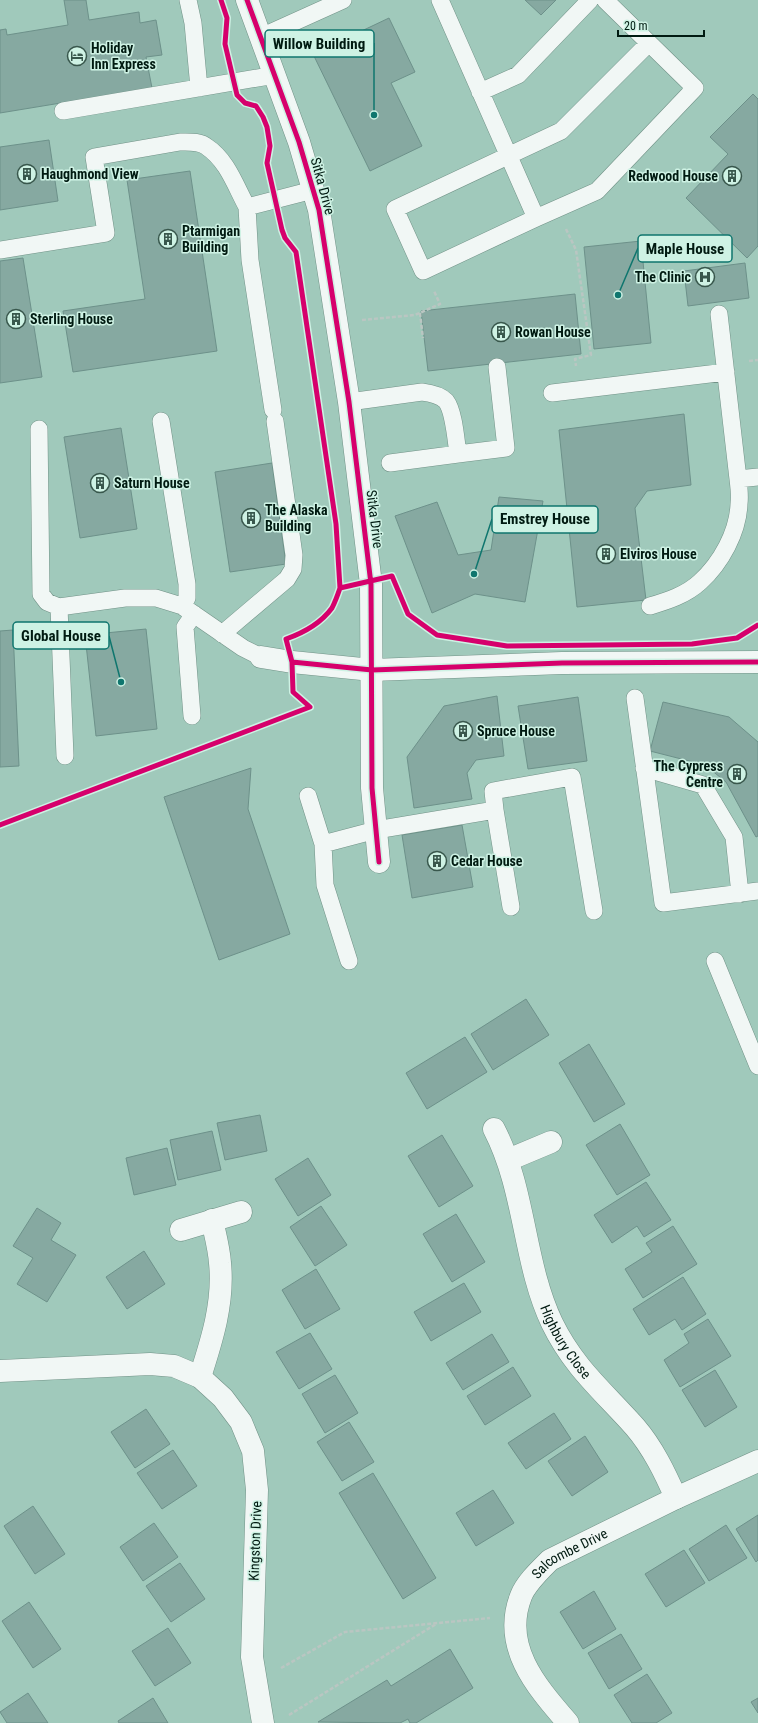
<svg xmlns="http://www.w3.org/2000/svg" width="758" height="1723" font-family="'Roboto Condensed',sans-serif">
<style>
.building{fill:#86a9a1;stroke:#6d918a}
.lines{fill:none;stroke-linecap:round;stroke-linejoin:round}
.service-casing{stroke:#719287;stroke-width:18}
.minor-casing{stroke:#719287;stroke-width:23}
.path{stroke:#bac6c2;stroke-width:2.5;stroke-dasharray:4 2;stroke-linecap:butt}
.service{stroke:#f1f7f5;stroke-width:17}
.minor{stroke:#f1f7f5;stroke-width:22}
.cycleway-casing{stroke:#cef2e4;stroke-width:8}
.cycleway{stroke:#d6006c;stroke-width:5}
.labels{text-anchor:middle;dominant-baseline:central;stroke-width:3;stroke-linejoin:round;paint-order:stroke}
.poi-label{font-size:14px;font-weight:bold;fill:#001a11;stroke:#cef2e4;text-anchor:start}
.street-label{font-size:14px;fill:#001a11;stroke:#cef2e4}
.leader{fill:none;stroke:#0f766e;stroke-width:1.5}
.callout-dot{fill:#0f766e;stroke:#cef2e4;stroke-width:1.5}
.callout{fill:#cef2e4;stroke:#0f766e;stroke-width:1.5}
.callout-label{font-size:15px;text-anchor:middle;font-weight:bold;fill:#001a11}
</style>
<rect width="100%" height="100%" fill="#a0c9bb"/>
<path class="building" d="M64,0h22l3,20 50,-8 1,11 16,-3 6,35 -16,2 6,31 -152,25v-83l6,-1 1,6 61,-10z
M525,0h31l-15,15z
M389,18l26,54 -24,11 31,63 -52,25 -57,-117z
M753,94l5,5v147l-11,12 -61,-60 42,-44 -18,-17z
M49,140l9,61 -58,9v-63z
M190,171l27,180 -144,21 -10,-61 82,-12 -18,-119z
M641,241l10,102 -57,6 -10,-102z
M23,258l19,119 -42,6v-122z
M745,263l4,35 -61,8 -4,-35z
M575,294l6,60 -153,17 -7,-60z
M684,414l7,71 -44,6 -12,17 11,92 -69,7 -18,-177z
M121,428l16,101 -57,9 -16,-101z
M272,463l14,101 -56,8 -15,-100z
M499,497l44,4 -18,101 -50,-8 -43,19 -37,-97 42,-14 21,53 33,-5z
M146,629l11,100 -61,7 -11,-101z
M13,630l6,136 -19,1v-136z
M497,696l7,60 -28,4 -9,13 5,26 -58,9 -7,-51 37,-51z
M578,697l9,64 -59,8 -10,-63z
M663,702l66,15 29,25v94l-2,1 -30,-55 -21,-17 -55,-14z
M251,768l-3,41 42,125 -71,26 -55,-163z
M462,825l11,62 -61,11 -10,-63z
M526,999l23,36 -56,35 -22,-36z
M465,1037l22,35 -60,37 -21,-36z
M589,1044l36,60 -31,18 -35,-59z
M260,1115l7,36 -42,9 -8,-37z
M620,1124l30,51 -33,20 -31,-50z
M212,1131l9,39 -43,10 -8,-40z
M442,1135l31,51 -34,21 -31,-51z
M167,1148l9,37 -42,10 -8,-37z
M308,1158l23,37 -33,21 -23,-37z
M646,1182l25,38 -27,17 -7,-11 -25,17 -18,-28z
M321,1206l26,39 -32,21 -25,-39z
M37,1208l24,15 -10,17 25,15 -29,47 -30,-18 16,-26 -20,-12z
M456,1214l29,48 -33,20 -29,-48z
M673,1226l24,38 -54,34 -18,-29 27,-17 -6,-9z
M144,1251l21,33 -38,25 -21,-32z
M316,1269l24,40 -35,20 -23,-39z
M683,1277l23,37 -24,16 -7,-11 -26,16 -16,-26z
M464,1283l17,29 -50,29 -17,-29z
M708,1319l23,37 -51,31 -16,-27 25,-17 -5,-9z
M310,1333l22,36 -33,20 -23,-37z
M492,1334l17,28 -46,28 -17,-27z
M513,1367l18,29 -46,29 -18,-29z
M715,1370l22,37 -32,20 -23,-37z
M335,1375l23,38 -33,20 -23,-39z
M146,1409l24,35 -35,24 -24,-36z
M554,1413l17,26 -45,30 -18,-26z
M349,1422l25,40 -32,19 -25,-39z
M585,1436l23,36 -36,24 -24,-35z
M173,1450l24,36 -35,23 -25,-36z
M373,1473l63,105 -33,21 -64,-106z
M493,1490l21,33 -38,23 -20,-33z
M33,1506l32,48 -30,20 -31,-48z
M758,1515v45l-2,2 -20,-33z
M154,1523l24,34 -35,24 -23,-34z
M726,1525l21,33 -38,23 -20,-32z
M684,1550l21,33 -39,24 -21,-33z
M180,1563l25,36 -34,23 -25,-36z
M594,1591l22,38 -33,20 -23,-37z
M29,1602l32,47 -28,19 -31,-47z
M168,1628l23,35 -36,23 -23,-35z
M621,1634l21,35 -33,20 -21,-36z
M450,1649l23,39 -57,35h-6l-2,-4 -8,4 -82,-1 69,-42 4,6z
M647,1674l25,39 -16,10h-24l-18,-28z
M28,1693l20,30h-41l-7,-11z
M153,1698l15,25h-49l-1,-2z
M758,1698v15l-7,-11z"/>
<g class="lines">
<g class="service-casing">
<path id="service" d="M188,0l5,23 6,65
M440,0l96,218
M605,0l44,43 -88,88 -166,78 28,62 113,-53 61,-27 98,-103 -46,-45
M261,37l82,-37
M480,92l38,-17 72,-75
M63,111l212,-36
M0,250l106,-17 -12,-76 86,-15c9,0 20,-1 27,5 20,13 29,40 40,60
M719,314l19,165
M552,393l174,-21
M349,402l73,-10c8,1 18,3 24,9 8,10 10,40 12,53l-68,9
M273,410l-23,-150 -3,-53 66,-17
M161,421l26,163v14l-5,8
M39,429l2,165 6,8 12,5 66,-9h31l26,8 61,42 18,9
M458,454l48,-6 -9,-81
M650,606c17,-5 36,-11 50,-24 21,-19 38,-50 39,-78 1,-8 0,-17 -1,-25l20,-2
M59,607l6,149
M222,634l65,-55 6,-10 1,-14 -19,-134
M635,698l28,205 95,-12
M192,716l-7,-89 9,-13
M644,768l59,17 31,52 6,57
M308,796l15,48
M495,810l-2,-19 79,-14 22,134
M349,961l-24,-76 -2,-41 53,-14 119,-20 16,97
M715,961l43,105"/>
</g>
<g class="minor-casing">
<g id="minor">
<path d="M247,0l52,142 20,68 30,192 22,182 1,204 7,74"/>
<path d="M261,657l31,5 80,8 190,-7 196,-1"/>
<path id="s1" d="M494,1129c32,62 29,133 58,194 22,45 51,68 83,104 18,21 30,46 41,71"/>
<path d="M508,1160l43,-18"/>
<path d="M181,1230l60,-18"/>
<path d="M0,1371l150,-7 24,2 26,11 23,21 18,24 12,29 4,39 -5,167 11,66"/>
<path d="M200,1377c12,-37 24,-75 20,-114 -1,-15 -5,-29 -8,-43"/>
<path id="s2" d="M568,1723c-31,-36 -67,-76 -47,-127 5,-13 19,-26 29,-36l126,-62 82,-37"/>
</g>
</g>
<path class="path" d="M566,229l10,21 15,105 -16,4 1,7
M420,313l3,25
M362,320l53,-5 25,-11 -6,-13
M749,361l9,-1
M281,1668l64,-36 145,-14
M289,1715l147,-91"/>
<use href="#service" class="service"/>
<use href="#minor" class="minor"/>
<g class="cycleway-casing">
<path id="cycleway" d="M221,0l6,18 -2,26 12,51 8,8 11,3 7,11 4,10 3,19 -3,17 15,67 3,8 11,14 40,272 4,64
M247,0l52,142 20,68 30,192 22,182 1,204 7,74
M292,662l80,8 190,-7 196,-1
M0,825l310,-118 -17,-15 -1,-30 -6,-23c17,-6 35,-16 46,-31 3,-6 6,-14 8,-20l52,-12 16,38 29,21 70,11 185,-2 45,-6 21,-13"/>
</g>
<use href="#cycleway" class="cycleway"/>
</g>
<defs>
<g id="hotel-ring" transform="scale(1)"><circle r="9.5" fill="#cef2e4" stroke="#38574c" stroke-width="1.5"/><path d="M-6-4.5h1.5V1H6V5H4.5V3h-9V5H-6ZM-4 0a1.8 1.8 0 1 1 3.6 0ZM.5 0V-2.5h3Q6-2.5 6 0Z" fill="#38574c"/></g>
<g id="building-ring" transform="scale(1)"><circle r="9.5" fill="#cef2e4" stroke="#38574c" stroke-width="1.5"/><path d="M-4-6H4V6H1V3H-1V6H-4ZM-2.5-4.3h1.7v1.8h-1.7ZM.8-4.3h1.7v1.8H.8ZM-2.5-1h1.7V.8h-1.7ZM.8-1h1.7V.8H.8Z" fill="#38574c"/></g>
<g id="hospital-ring" transform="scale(1)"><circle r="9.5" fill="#cef2e4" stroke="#38574c" stroke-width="1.5"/><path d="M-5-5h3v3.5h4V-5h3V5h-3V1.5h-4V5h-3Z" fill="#38574c"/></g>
</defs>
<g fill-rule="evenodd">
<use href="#hotel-ring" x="77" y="56"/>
<use href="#building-ring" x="27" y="174"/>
<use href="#building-ring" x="732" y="176"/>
<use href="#building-ring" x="168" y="239"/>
<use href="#hospital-ring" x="705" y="277"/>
<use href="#building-ring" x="16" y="319"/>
<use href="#building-ring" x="501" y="332"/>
<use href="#building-ring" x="100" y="483"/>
<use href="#building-ring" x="251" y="518"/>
<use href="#building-ring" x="606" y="554"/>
<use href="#building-ring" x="463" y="731"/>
<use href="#building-ring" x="737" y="774"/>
<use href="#building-ring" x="437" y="861"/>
</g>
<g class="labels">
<g class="poi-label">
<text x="91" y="48">Holiday<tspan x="91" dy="16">Inn Express</tspan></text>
<text x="41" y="174">Haughmond View</text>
<text x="718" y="176" text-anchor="end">Redwood House</text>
<text x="182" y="231">Ptarmigan<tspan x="182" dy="16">Building</tspan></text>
<text x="691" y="277" text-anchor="end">The Clinic</text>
<text x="30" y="319">Sterling House</text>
<text x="515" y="332">Rowan House</text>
<text x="114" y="483">Saturn House</text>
<text x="265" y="510">The Alaska<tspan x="265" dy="16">Building</tspan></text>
<text x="620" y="554">Elviros House</text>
<text x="477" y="731">Spruce House</text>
<text x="723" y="766" text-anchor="end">The Cypress<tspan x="723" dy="16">Centre</tspan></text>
<text x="451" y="861">Cedar House</text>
</g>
<g class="street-label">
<text transform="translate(323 186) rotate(75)">Sitka Drive</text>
<text transform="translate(375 519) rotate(83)">Sitka Drive</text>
<text stroke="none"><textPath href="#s1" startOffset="226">Highbury Close</textPath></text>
<text transform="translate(255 1541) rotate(-88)">Kingston Drive</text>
<text stroke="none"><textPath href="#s2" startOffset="210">Salcombe Drive</textPath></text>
</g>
</g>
<path class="leader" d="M374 115L374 43M618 295L638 248M474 574L492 519M121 682L109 636"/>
<g class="callout-dot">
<circle cx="374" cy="115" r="4"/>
<circle cx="618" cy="295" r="4"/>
<circle cx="474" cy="574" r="4"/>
<circle cx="121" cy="682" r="4"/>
</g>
<g class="callout">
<rect x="265" y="30" width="109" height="27" rx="4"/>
<rect x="638" y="235" width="94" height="27" rx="4"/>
<rect x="492" y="506" width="106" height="27" rx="4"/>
<rect x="13" y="622" width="96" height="27" rx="4"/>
</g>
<g class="callout-label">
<text x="319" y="49">Willow Building</text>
<text x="685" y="254">Maple House</text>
<text x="545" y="524">Emstrey House</text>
<text x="61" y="641">Global House</text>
</g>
<path d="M618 30v6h86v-6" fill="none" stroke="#001a11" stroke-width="2"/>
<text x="624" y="30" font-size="12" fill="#001a11" stroke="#cef2e4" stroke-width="3" paint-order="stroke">20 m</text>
</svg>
